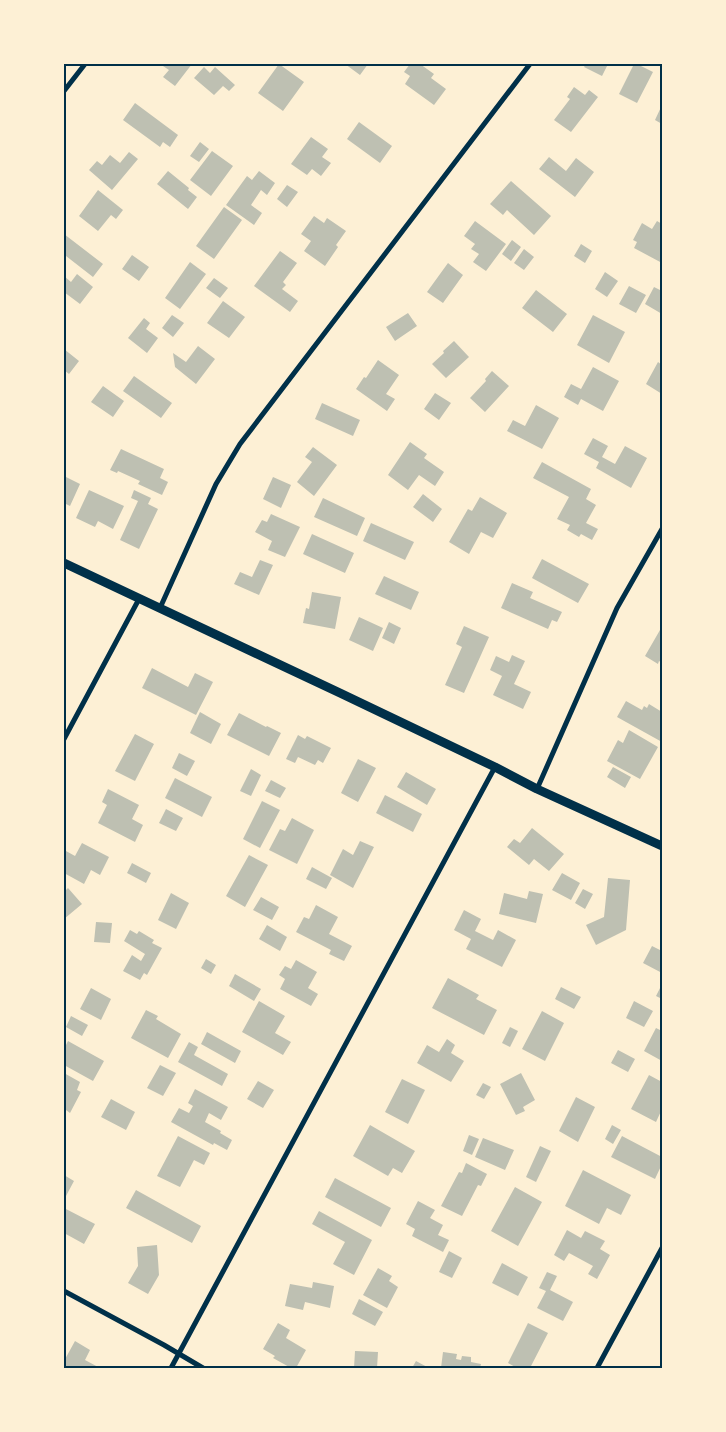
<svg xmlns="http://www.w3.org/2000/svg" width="726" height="1432" font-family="'Fira Sans',sans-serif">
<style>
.building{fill:#bec0b2}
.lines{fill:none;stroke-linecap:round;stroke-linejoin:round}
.minor{stroke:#003049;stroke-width:5}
.tertiary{stroke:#003049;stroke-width:9}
.neatline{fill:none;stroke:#003049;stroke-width:2}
</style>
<rect width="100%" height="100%" fill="#fdf0d5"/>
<path class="building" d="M160,64h32l-17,22 -12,-9 6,-7z
M279,64l25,18 -21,29 -25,-18z
M345,64h23l-8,11z
M410,64h10l14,10 -3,4 15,11 -12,16 -29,-21 5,-8 -6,-4z
M586,64h22l-6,12 -18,-9z
M634,64h3l16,8 -16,31 -18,-9z
M204,67l6,6 5,-6 20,18 -6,6 -6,-5 -9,9 -20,-17z
M574,87l11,8 4,-5 9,7 -27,35 -17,-12 16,-21 -3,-2z
M135,103l43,32 -8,12 -7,-5 -3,5 -37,-27z
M662,105v19l-7,-4z
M359,122l33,24 -12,17 -33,-24z
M311,137l17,12 -6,8 9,6 -10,13 -9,-7 -5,6 -16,-11z
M200,142l9,7 -10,13 -9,-6z
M212,151l21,15 -22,30 -21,-16z
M129,152l9,7 -26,31 -23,-20 8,-9 5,4 8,-10 10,8z
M549,157l17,14 10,-13 18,14 -19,25 -36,-28z
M168,171l21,17 -1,2 9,7 -9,12 -31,-25z
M259,171l16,12 -8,12 -6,-5 -10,15 11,8 -8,12 -28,-20 21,-29 5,4z
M511,181l40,35 -17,19 -27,-25 -4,5 -13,-11z
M287,185l11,7 -11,15 -10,-8z
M98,190l25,20 -7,9 -5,-4 -13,16 -19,-15z
M224,207l18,13 -28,39 -18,-13z
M314,216l10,7 3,-5 19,13 -10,14 2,2 -13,19 -21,-15 7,-10 -10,-7z
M475,221l31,23 -20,27 -13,-9 6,-8 -8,-5 4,-5 -11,-8z
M657,221l5,3v39l-28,-15 3,-6 -4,-2 9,-17 10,6z
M64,234l39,30 -10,13 -27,-21 -2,3z
M512,240l9,7 -10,14 -9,-7z
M581,244l11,7 -7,12 -11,-7z
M524,249l10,8 -10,13 -10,-7z
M280,251l17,12 -14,19 3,3 -4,4 16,12 -8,11 -36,-26z
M132,255l17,12 -10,14 -17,-12z
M190,262l16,12 -26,35 -15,-11z
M448,263l15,12 -20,28 -16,-11z
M605,272l13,9 -11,16 -12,-8z
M77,274l16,13 -13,17 -16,-12v-16l7,6z
M214,278l14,10 -8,10 -14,-10z
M629,286l17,9 -10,18 -17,-9z
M654,287l8,4v23l-17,-10z
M536,290l31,24 -14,18 -31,-24z
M223,301l22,16 -16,21 -22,-15z
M408,313l9,13 -22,15 -9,-14z
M172,315l12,8 -11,14 -11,-9z
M593,315l32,17 -16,31 -32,-18z
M144,318l6,5 -4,6 12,9 -11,15 -19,-15z
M454,341l15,16 -23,21 -14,-14 12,-11 -1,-2z
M198,346l17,13 -19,25 -21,-17 -2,-14 13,9z
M64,349l15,12 -10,13 -5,-4z
M378,360l21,15 -13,19 9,5 -8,12 -31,-22 8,-12 2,1z
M658,362l4,3v29l-16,-10z
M593,367l26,14 -16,30 -22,-12 -3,6 -14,-8 7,-13 10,5z
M492,371l17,15 -24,26 -15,-14 16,-17 -1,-2z
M134,376l38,27 -11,15 -38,-27z
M103,386l21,15 -11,16 -22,-15z
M435,393l16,10 -12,17 -15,-11z
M322,403l38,17 -7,16 -38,-17z
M536,405l23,13 -17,31 -35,-18 6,-11 12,6z
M593,438l15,8 -6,11 13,7 10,-18 22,12 -16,30 -35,-20 3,-6 -15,-8z
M410,442l17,12 -3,4 20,14 -9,14 -16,-11 -11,15 -20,-15z
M313,447l24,18 -23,31 -17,-14 15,-20 -7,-5z
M121,449l43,20 -4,9 8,4 -6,13 -24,-11 2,-3 -22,-10 -1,2 -7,-3z
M542,462l49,27 -5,10 10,6 -10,18 12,6 -6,11 -11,-6 -2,3 -12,-7 3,-5 -13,-6 12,-22 -36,-19z
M64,476l16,8 -10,22 -6,-3z
M273,477l18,8 -10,23 -18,-9z
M89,490l35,16 -11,23 -15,-8 -3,6 -19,-9z
M134,490l17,8 -3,6 10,5 -19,40 -19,-9 18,-39 -7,-3z
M423,494l19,15 -9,13 -20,-15z
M480,497l27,16 -14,25 -12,-6 -12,22 -20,-12 19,-33 4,2z
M323,498l42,20 -8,18 -43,-19z
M271,514l29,13 -15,30 -17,-7 4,-9 -17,-9 7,-12 5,2z
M371,523l43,19 -9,18 -42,-19z
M312,534l42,19 -9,20 -42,-19z
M542,559l47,25 -11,19 -46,-25z
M260,560l13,5 -14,30 -25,-11 6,-12 12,5z
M384,576l35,16 -8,18 -36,-16z
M512,583l21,9 -3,6 32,14 -5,10 -5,-2 -4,9 -47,-21z
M312,592l29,5 -6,32 -32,-6 3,-15 3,1z
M359,617l24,11 -10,23 -24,-11z
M389,622l12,6 -7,16 -12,-6z
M464,626l25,11 -25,56 -19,-8 17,-38 -6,-3z
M660,630l2,1v32l-3,-2 -1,3 -13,-8z
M512,655l13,6 -11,23 17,8 -8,17 -30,-14 9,-19 -12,-6 6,-14 13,6z
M152,668l36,19 7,-14 18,9 -17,33 -54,-27z
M626,701l16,9 2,-4 3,2 2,-4 13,8v30l-45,-25z
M200,712l21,12 -10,20 -21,-11z
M239,713l27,14 1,-1 14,7 -12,23 -42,-21z
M629,730l29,17 -18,32 -33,-18 11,-21 5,3z
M135,734l19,10 -19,37 -20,-10z
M298,735l7,4 2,-3 24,12 -8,15 -5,-3 -3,5 -17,-8 -3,6 -9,-4z
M179,753l16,8 -8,15 -15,-8z
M358,759l18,9 -18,34 -17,-9z
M613,767l18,10 -6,11 -18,-11z
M251,769l10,6 -10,21 -11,-5z
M406,772l30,17 -9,16 -30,-18z
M175,778l37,19 -10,20 -37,-19z
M271,780l15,8 -6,10 -15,-7z
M108,789l31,16 -7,14 11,6 -8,17 -37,-19 9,-18 -5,-3z
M385,795l37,19 -9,18 -37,-19z
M262,801l18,9 -20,38 -17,-9z
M166,809l17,9 -7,13 -17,-8z
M292,818l22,12 -17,34 -28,-14 11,-21 5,2z
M532,828l32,26 -15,17 -15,-12 -5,6 -22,-18 7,-8 6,4z
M360,841l14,6 -21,41 -23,-13 13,-26 10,6z
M82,843l27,14 -9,18 -9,-5 -7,14 -20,-11v-18l2,-4 9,5z
M249,855l19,10 -23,42 -19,-11z
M132,863l19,10 -5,10 -19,-10z
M312,867l20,11 -6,11 -20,-10z
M562,873l18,10 -9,17 -19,-10z
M608,878l22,2 -4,50 -30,15 -10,-20 18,-8z
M68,888l14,16 -18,15v-27z
M583,889l10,5 -8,15 -10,-6z
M529,891l14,3 -7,29 -37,-9 5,-21 23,6z
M171,893l18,10 -13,26 -18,-9z
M261,897l18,10 -7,13 -19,-10z
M316,905l22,12 -9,17 23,12 -8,15 -15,-7 2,-4 -35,-18 8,-15 5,2z
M464,910l17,9 -6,12 18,9 5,-10 18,10 -14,27 -36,-18 5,-10 -17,-9z
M96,922l16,1 -2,20 -16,-1z
M267,925l20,12 -7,14 -21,-12z
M130,930l7,4 2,-3 15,9 -2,3 10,5 -15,27 -3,-2 -4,7 -17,-9 9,-16 9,6 4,-7 -21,-13z
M652,946l10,5v22l-19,-10z
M206,959l10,6 -5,9 -10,-6z
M296,960l21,12 -9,16 10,6 -7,12 -31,-17 5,-10 -6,-4 6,-9 6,3z
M235,974l26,15 -7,12 -25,-15z
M448,978l31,17 -3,4 21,11 -13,25 -52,-27z
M662,984v15l-6,-3z
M561,987l20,10 -7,12 -19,-10z
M91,988l20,11 -10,21 -21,-11z
M259,1001l26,15 -10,17 16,9 -8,13 -41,-23z
M634,1001l19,10 -9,16 -18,-9z
M146,1010l12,6 -2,3 25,15 -13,24 -37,-20z
M542,1011l22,12 -19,38 -23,-12z
M71,1016l17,9 -6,11 -16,-9z
M510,1027l8,4 -8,16 -8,-4z
M656,1028l6,3v30l-18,-10z
M207,1032l34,19 -6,12 -34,-19z
M447,1039l8,6 -4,8 13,8 -13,21 -34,-19 10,-18 12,7z
M68,1041l36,20 -11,20 -29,-16v-16z
M189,1042l9,5 -4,8 34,19 -6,12 -44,-24z
M618,1050l17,9 -7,13 -17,-9z
M160,1065l16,8 -13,23 -16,-8z
M64,1073l16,9 -3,8 4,2 -11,21 -4,-3 -2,4z
M521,1073l14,27 -12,7 2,4 -9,4 -16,-31z
M649,1075l13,7v27l-6,13 -25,-13z
M402,1079l23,11 -17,34 -23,-12z
M258,1081l16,9 -11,18 -16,-9z
M483,1083l8,4 -7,12 -8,-4z
M195,1089l33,18 -7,13 -12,-7 -4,9 16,9 -1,2 12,7 -5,10 -13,-7 -1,2 -42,-23 8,-14 10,5 4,-7 -5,-3z
M576,1097l19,10 -17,35 -19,-11z
M111,1099l24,13 -9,18 -25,-13z
M370,1125l45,26 -13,22 -9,-5 -5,8 -35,-20z
M612,1125l9,5 -8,14 -8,-5z
M469,1135l10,4 -7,16 -9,-4z
M178,1136l32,17 -6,12 -10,-5 -14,27 -23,-11z
M622,1136l40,21v7l-7,15 -44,-22z
M483,1138l31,12 -9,20 -30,-13z
M540,1146l11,5 -15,31 -10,-5z
M466,1163l21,11 -6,12 -3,-1 -16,31 -21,-10 18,-34 3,1z
M583,1170l48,25 -10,20 -14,-7 -8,16 -34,-18z
M64,1175l10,6 -8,15 -2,-1z
M335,1178l56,30 -10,19 -56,-30z
M515,1187l27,15 -24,44 -27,-15z
M136,1190l65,36 -9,17 -66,-35z
M418,1201l17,9 -5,8 13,7 -5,10 11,5 -6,12 -31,-16 3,-7 -9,-5z
M64,1208l31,16 -11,20 -20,-11z
M319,1211l53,29 -18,35 -21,-11 12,-22 -33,-18z
M567,1230l14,8 4,-7 20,10 -5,8 10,6 -13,24 -9,-5 5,-8 -24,-13 -5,8 -10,-6z
M157,1245l2,30 -11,19 -20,-11 10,-17 -1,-19z
M449,1251l13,7 -10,20 -13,-6z
M502,1263l26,14 -10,19 -26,-13z
M378,1268l14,8 -3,5 9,6 -11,21 -24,-13z
M547,1272l10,4 -7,14 23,12 -10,19 -26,-13 9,-17 -7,-3z
M313,1282l21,4 -4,22 -25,-6 -2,8 -18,-4 5,-22 22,4z
M359,1299l24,13 -8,14 -23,-12z
M278,1323l12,7 -4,8 20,12 -10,18h-5l-18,-10 2,-2 -12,-7z
M528,1323l20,10 -18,35h-13l-9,-5z
M75,1341l15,9 -5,10 15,8h-36v-7z
M355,1351l23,1 -1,16h-23z
M443,1352l14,2 -1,5 5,1 1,-4 9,1v5l10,2 -1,4h-39z
M416,1361l13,7h-17z"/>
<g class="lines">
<path class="minor" d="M64,91l21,-27
M160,608l56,-124 24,-40 290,-380
M64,739l75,-140
M537,789l80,-181 45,-79
M64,1291l100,54 39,23
M171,1368l324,-601
M597,1368l65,-120"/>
<path class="tertiary" d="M64,563l276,130 155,74 42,22 125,57"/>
</g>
<rect width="726" height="1432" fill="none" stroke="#fdf0d5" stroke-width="130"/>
<rect x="65" y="65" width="596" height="1302" class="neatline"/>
</svg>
